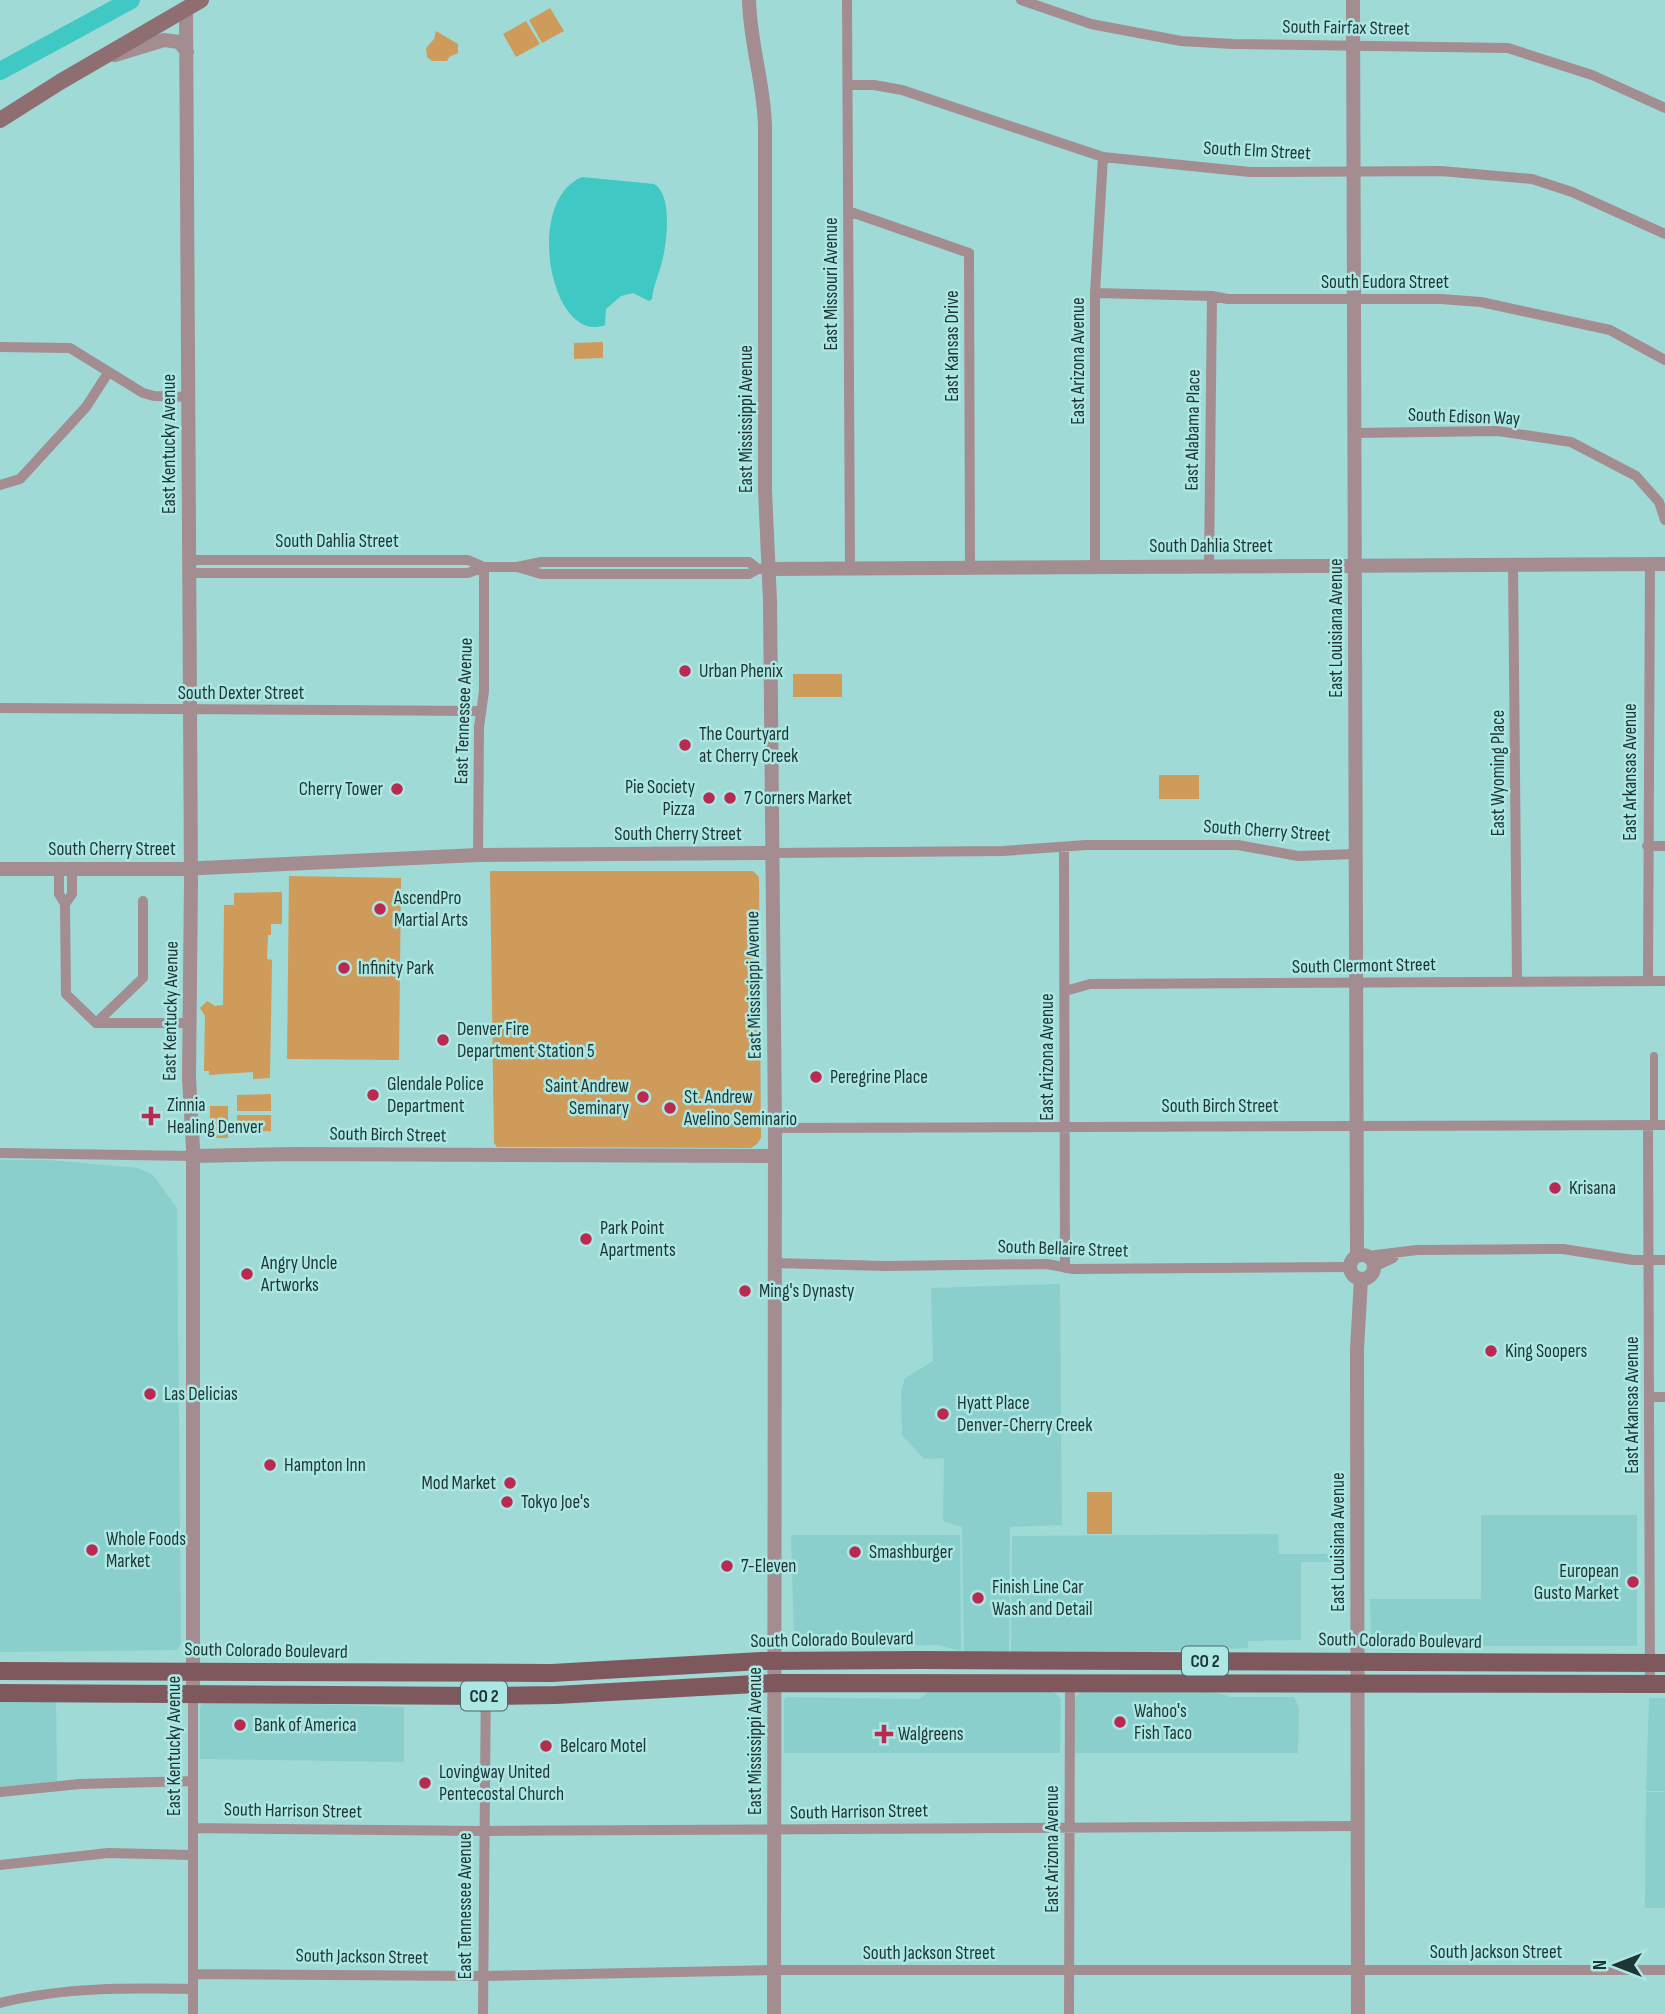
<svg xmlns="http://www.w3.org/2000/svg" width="1665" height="2014" font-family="'Sofia Sans Condensed',sans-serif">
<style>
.built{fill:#8acfcb}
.green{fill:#cf9b5a}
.water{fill:#40c9c4}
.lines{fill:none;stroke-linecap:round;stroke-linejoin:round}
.river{stroke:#40c9c4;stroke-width:18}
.pedestrian{stroke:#a48d90;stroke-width:8}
.minor{stroke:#a48d90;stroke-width:10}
.tertiary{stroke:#a48d90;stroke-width:14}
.secondary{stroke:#8f6e72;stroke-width:16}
.primary{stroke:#7f585d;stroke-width:18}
.poi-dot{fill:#ba294f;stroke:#ace7e4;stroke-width:2.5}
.labels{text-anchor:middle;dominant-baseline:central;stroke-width:5;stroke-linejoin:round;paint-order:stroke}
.shield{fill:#ace7e4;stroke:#486a68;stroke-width:2}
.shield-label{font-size:18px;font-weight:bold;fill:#1d3533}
.street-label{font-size:19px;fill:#1d3533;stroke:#ace7e4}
.poi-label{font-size:19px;fill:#1d3533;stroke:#ace7e4;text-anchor:start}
</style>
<rect width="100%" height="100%" fill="#9fdad7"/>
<path class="built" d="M0,1160h49l89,8 15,7 24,33 4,435 -4,7 -177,2z
M1060,1284l2,241 -52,2 -1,130h-45l-2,-130 -19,-6 1,-63 -20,1 -22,-24 -1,-44 4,-13 28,-17 -2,-73z
M1481,1515h156v131h-259l-7,-6 -1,-41h111z
M1278,1534l1,20h64v8h-42v78l-53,1v7l-237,9 1,-121z
M791,1535h169l1,116 -23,-6 -139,1 -5,-5z
M1048,1691l7,2 6,6 -1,54h-276v-53l3,-3 132,2 10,-7z
M1210,1691l21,6h63l5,11 -1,45h-223v-55l5,-6z
M1649,1698h16v93h-19z
M56,1700l1,81 -57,7v-87z
M206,1701l198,6v55l-204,-3v-50l1,-5z
M1646,1792h19v116h-20z"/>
<path class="green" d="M550,8l14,23 -22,12 -13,-23z
M526,21l14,23 -24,13 -13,-23z
M436,31l22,13v9l-9,4 -2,4h-15l-5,-4 -1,-9 8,-9z
M603,342v16l-29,1v-16z
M793,674h49v23h-49z
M1159,775h40v24h-40z
M490,871h263l6,6 2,261 -4,6 -6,4 -254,-1 -3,-4z
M289,876l112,2 -2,182 -112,-1z
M282,892v32h-11v11h-3l-1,24 5,1 -2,118 -17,1v-7l-44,3v-4h-5l1,-55 -5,-8 7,-7 8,5 8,-1 1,-100h10v-12z
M271,1094v17h-34v-16z
M210,1106h18v32h-18z
M237,1115h34v16l-34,1z
M1087,1492h25v42h-25z"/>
<path class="water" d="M582,177l72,7c19,11 13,58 8,78 -3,12 -9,24 -10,37l-3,2 -16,-8 -12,3 -15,13 -1,16c-54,21 -82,-124 -23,-148z"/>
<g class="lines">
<path class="river" d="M0,71l131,-71"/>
<path class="pedestrian" d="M1654,1056v69"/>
<path class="minor" d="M847,0l3,568
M1021,0l70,24 90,17 52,3 275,4 84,27 73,33
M848,85h26l28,5 201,67 147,15 191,-1 91,8 40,13 93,42
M848,211l121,42 1,314
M1095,293l117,3 16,3h213l40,3 129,28 55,30
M0,347l70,1 73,45 11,3 34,1
M1354,433l144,-2 73,11 65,34 23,26 6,18
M0,485l20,-6 66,-72 22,-34
M189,560h279l16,7
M1513,564l4,417
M1095,566v-273l8,-136
M1209,566l3,-270
M517,567l24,7h208l9,-5h5
M189,573h279l16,-6h33l24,-5h208l9,7
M0,708l481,3
M1647,846h18
M1064,847l1,421
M772,853l231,-2 83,-6h152l60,11 58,-2
M478,855l1,-128 5,-36v-124
M59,869v25l6,10 1,90 30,29h95
M65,904l7,-10v-25
M1648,981l2,-417
M1065,991l25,-7 575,-3
M96,1023l47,-45v-77
M1648,1125l2,560
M775,1128l890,-3
M0,1153l193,3
M1368,1256l49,-6 125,-1h21l70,11h32
M775,1263l110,3 162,-2 26,5 277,-2
M1374,1267l19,-9 3,-5
M1649,1397h16
M0,1792l80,-8 113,-3
M193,1828l290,3 875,-5
M0,1865l108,-12 85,2
M193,1974l289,2 292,-6h891
M0,2003c62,-16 129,-15 193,-14
M193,2014v-320
M483,2014l3,-341
M1069,2014l1,-329"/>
<path class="tertiary" d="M749,0c1,44 15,83 16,126v364l5,111 5,527 -1,886
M1353,0l4,1255
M186,9l5,872 -2,197 4,70v546
M115,55l49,-15 15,2 8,10
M769,569l896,-5
M0,869h179l299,-14 294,-2
M193,1156l102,-2 480,2
M1350 1267a12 12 0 1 1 24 0a12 12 0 1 1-24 0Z
M1358,2014l-1,-665 4,-70"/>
<path class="secondary" d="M0,120l60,-38 141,-82"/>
<path class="primary" d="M0,1671l552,2 209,-12 156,-1 748,3
M0,1693l485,3 71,-1 219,-12 890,1"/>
</g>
<g class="poi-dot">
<circle cx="685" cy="671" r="7"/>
<circle cx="685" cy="745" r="7"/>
<circle cx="397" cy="789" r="7"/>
<circle cx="709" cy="798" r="7"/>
<circle cx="730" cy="798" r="7"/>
<circle cx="380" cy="909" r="7"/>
<circle cx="344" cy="968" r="7"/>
<circle cx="443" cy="1040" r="7"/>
<circle cx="816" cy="1077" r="7"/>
<circle cx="373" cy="1095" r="7"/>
<circle cx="643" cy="1097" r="7"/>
<circle cx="670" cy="1108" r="7"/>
<path d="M147.5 1105.5h7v7h7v7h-7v7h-7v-7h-7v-7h7z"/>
<circle cx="1555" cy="1188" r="7"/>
<circle cx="586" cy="1239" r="7"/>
<circle cx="247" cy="1274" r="7"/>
<circle cx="745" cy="1291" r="7"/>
<circle cx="1491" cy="1351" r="7"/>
<circle cx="150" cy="1394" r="7"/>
<circle cx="943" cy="1414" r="7"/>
<circle cx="270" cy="1465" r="7"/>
<circle cx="510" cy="1483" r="7"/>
<circle cx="507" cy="1502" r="7"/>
<circle cx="92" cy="1550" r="7"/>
<circle cx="855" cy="1552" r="7"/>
<circle cx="727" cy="1566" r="7"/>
<circle cx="1633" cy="1582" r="7"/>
<circle cx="978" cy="1598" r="7"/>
<circle cx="1120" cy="1722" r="7"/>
<circle cx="240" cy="1725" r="7"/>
<path d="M880.5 1723.5h7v7h7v7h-7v7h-7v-7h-7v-7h7z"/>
<circle cx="546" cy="1746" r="7"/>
<circle cx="425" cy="1783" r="7"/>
</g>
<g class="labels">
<g class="shield">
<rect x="1182" y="1646.5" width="46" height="29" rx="5"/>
<rect x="461" y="1681.5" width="46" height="29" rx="5"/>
</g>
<g class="shield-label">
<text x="1205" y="1661">CO 2</text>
<text x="484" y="1696">CO 2</text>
</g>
<g class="street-label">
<text transform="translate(1346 28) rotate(1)">South Fairfax Street</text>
<text transform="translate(1257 151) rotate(3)">South Elm Street</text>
<text x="1385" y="282">South Eudora Street</text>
<text transform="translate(831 284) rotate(-90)">East Missouri Avenue</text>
<text transform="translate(952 346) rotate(-90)">East Kansas Drive</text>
<text transform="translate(1078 361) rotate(-90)">East Arizona Avenue</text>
<text transform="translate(1464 417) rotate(2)">South Edison Way</text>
<text transform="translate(746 419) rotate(-90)">East Mississippi Avenue</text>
<text transform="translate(1193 430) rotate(-89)">East Alabama Place</text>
<text transform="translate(169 444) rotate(-90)">East Kentucky Avenue</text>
<text x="337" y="541">South Dahlia Street</text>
<text x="1211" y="546">South Dahlia Street</text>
<text transform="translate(1336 628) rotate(-90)">East Louisiana Avenue</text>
<text x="241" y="693">South Dexter Street</text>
<text transform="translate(464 711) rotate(-88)">East Tennessee Avenue</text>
<text transform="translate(1630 772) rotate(-90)">East Arkansas Avenue</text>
<text transform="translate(1498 773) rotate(-90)">East Wyoming Place</text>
<text transform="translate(1267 831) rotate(4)">South Cherry Street</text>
<text x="678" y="834">South Cherry Street</text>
<text x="112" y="849">South Cherry Street</text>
<text transform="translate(1364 966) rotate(-1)">South Clermont Street</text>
<text transform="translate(754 985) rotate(-91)">East Mississippi Avenue</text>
<text transform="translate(171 1011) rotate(-89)">East Kentucky Avenue</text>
<text transform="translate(1047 1057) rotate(-90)">East Arizona Avenue</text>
<text x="1220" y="1106">South Birch Street</text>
<text transform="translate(388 1135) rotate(1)">South Birch Street</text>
<text transform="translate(1063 1249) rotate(2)">South Bellaire Street</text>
<text transform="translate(1632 1405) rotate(-90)">East Arkansas Avenue</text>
<text transform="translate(1338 1542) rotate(-90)">East Louisiana Avenue</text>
<text transform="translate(832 1640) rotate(-1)">South Colorado Boulevard</text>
<text transform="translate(1400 1641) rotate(1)">South Colorado Boulevard</text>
<text transform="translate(266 1651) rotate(1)">South Colorado Boulevard</text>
<text transform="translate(755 1741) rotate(-90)">East Mississippi Avenue</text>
<text transform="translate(174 1746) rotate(-90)">East Kentucky Avenue</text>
<text transform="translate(293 1811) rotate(1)">South Harrison Street</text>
<text transform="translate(859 1812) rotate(-1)">South Harrison Street</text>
<text transform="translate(1052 1849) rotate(-90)">East Arizona Avenue</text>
<text transform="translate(465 1906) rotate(-90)">East Tennessee Avenue</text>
<text x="1496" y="1952">South Jackson Street</text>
<text x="929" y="1953">South Jackson Street</text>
<text transform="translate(362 1957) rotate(1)">South Jackson Street</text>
</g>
<g class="poi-label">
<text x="699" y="671">Urban Phenix</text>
<text x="699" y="734">The Courtyard<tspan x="699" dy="22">at Cherry Creek</tspan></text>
<text x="695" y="787" text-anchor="end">Pie Society<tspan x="695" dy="22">Pizza</tspan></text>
<text x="383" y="789" text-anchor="end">Cherry Tower</text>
<text x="744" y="798">7 Corners Market</text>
<text x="394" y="898">AscendPro<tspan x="394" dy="22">Martial Arts</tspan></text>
<text x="358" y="968">Infinity Park</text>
<text x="457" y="1029">Denver Fire<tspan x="457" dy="22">Department Station 5</tspan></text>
<text x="830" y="1077">Peregrine Place</text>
<text x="387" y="1084">Glendale Police<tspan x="387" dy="22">Department</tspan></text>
<text x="629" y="1086" text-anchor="end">Saint Andrew<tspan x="629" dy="22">Seminary</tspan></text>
<text x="684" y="1097">St. Andrew<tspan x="684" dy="22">Avelino Seminario</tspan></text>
<text x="167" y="1105">Zinnia<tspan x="167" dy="22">Healing Denver</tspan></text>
<text x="1569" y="1188">Krisana</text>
<text x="600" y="1228">Park Point<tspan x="600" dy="22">Apartments</tspan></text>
<text x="261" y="1263">Angry Uncle<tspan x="261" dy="22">Artworks</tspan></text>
<text x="759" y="1291">Ming's Dynasty</text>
<text x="1505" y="1351">King Soopers</text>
<text x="164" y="1394">Las Delicias</text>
<text x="957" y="1403">Hyatt Place<tspan x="957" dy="22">Denver-Cherry Creek</tspan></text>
<text x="284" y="1465">Hampton Inn</text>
<text x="496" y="1483" text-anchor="end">Mod Market</text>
<text x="521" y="1502">Tokyo Joe's</text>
<text x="106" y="1539">Whole Foods<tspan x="106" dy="22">Market</tspan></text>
<text x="869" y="1552">Smashburger</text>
<text x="741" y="1566">7-Eleven</text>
<text x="1619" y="1571" text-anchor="end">European<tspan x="1619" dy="22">Gusto Market</tspan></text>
<text x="992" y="1587">Finish Line Car<tspan x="992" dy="22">Wash and Detail</tspan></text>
<text x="1134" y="1711">Wahoo's<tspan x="1134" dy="22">Fish Taco</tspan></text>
<text x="254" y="1725">Bank of America</text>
<text x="898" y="1734">Walgreens</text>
<text x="560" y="1746">Belcaro Motel</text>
<text x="439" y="1772">Lovingway United<tspan x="439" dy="22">Pentecostal Church</tspan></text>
</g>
</g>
<g transform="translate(1616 1965) rotate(270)" stroke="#ace7e4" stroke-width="5" paint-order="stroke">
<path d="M0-5L12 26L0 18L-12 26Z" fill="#1d3533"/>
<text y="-10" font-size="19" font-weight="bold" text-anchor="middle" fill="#1d3533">N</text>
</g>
</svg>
